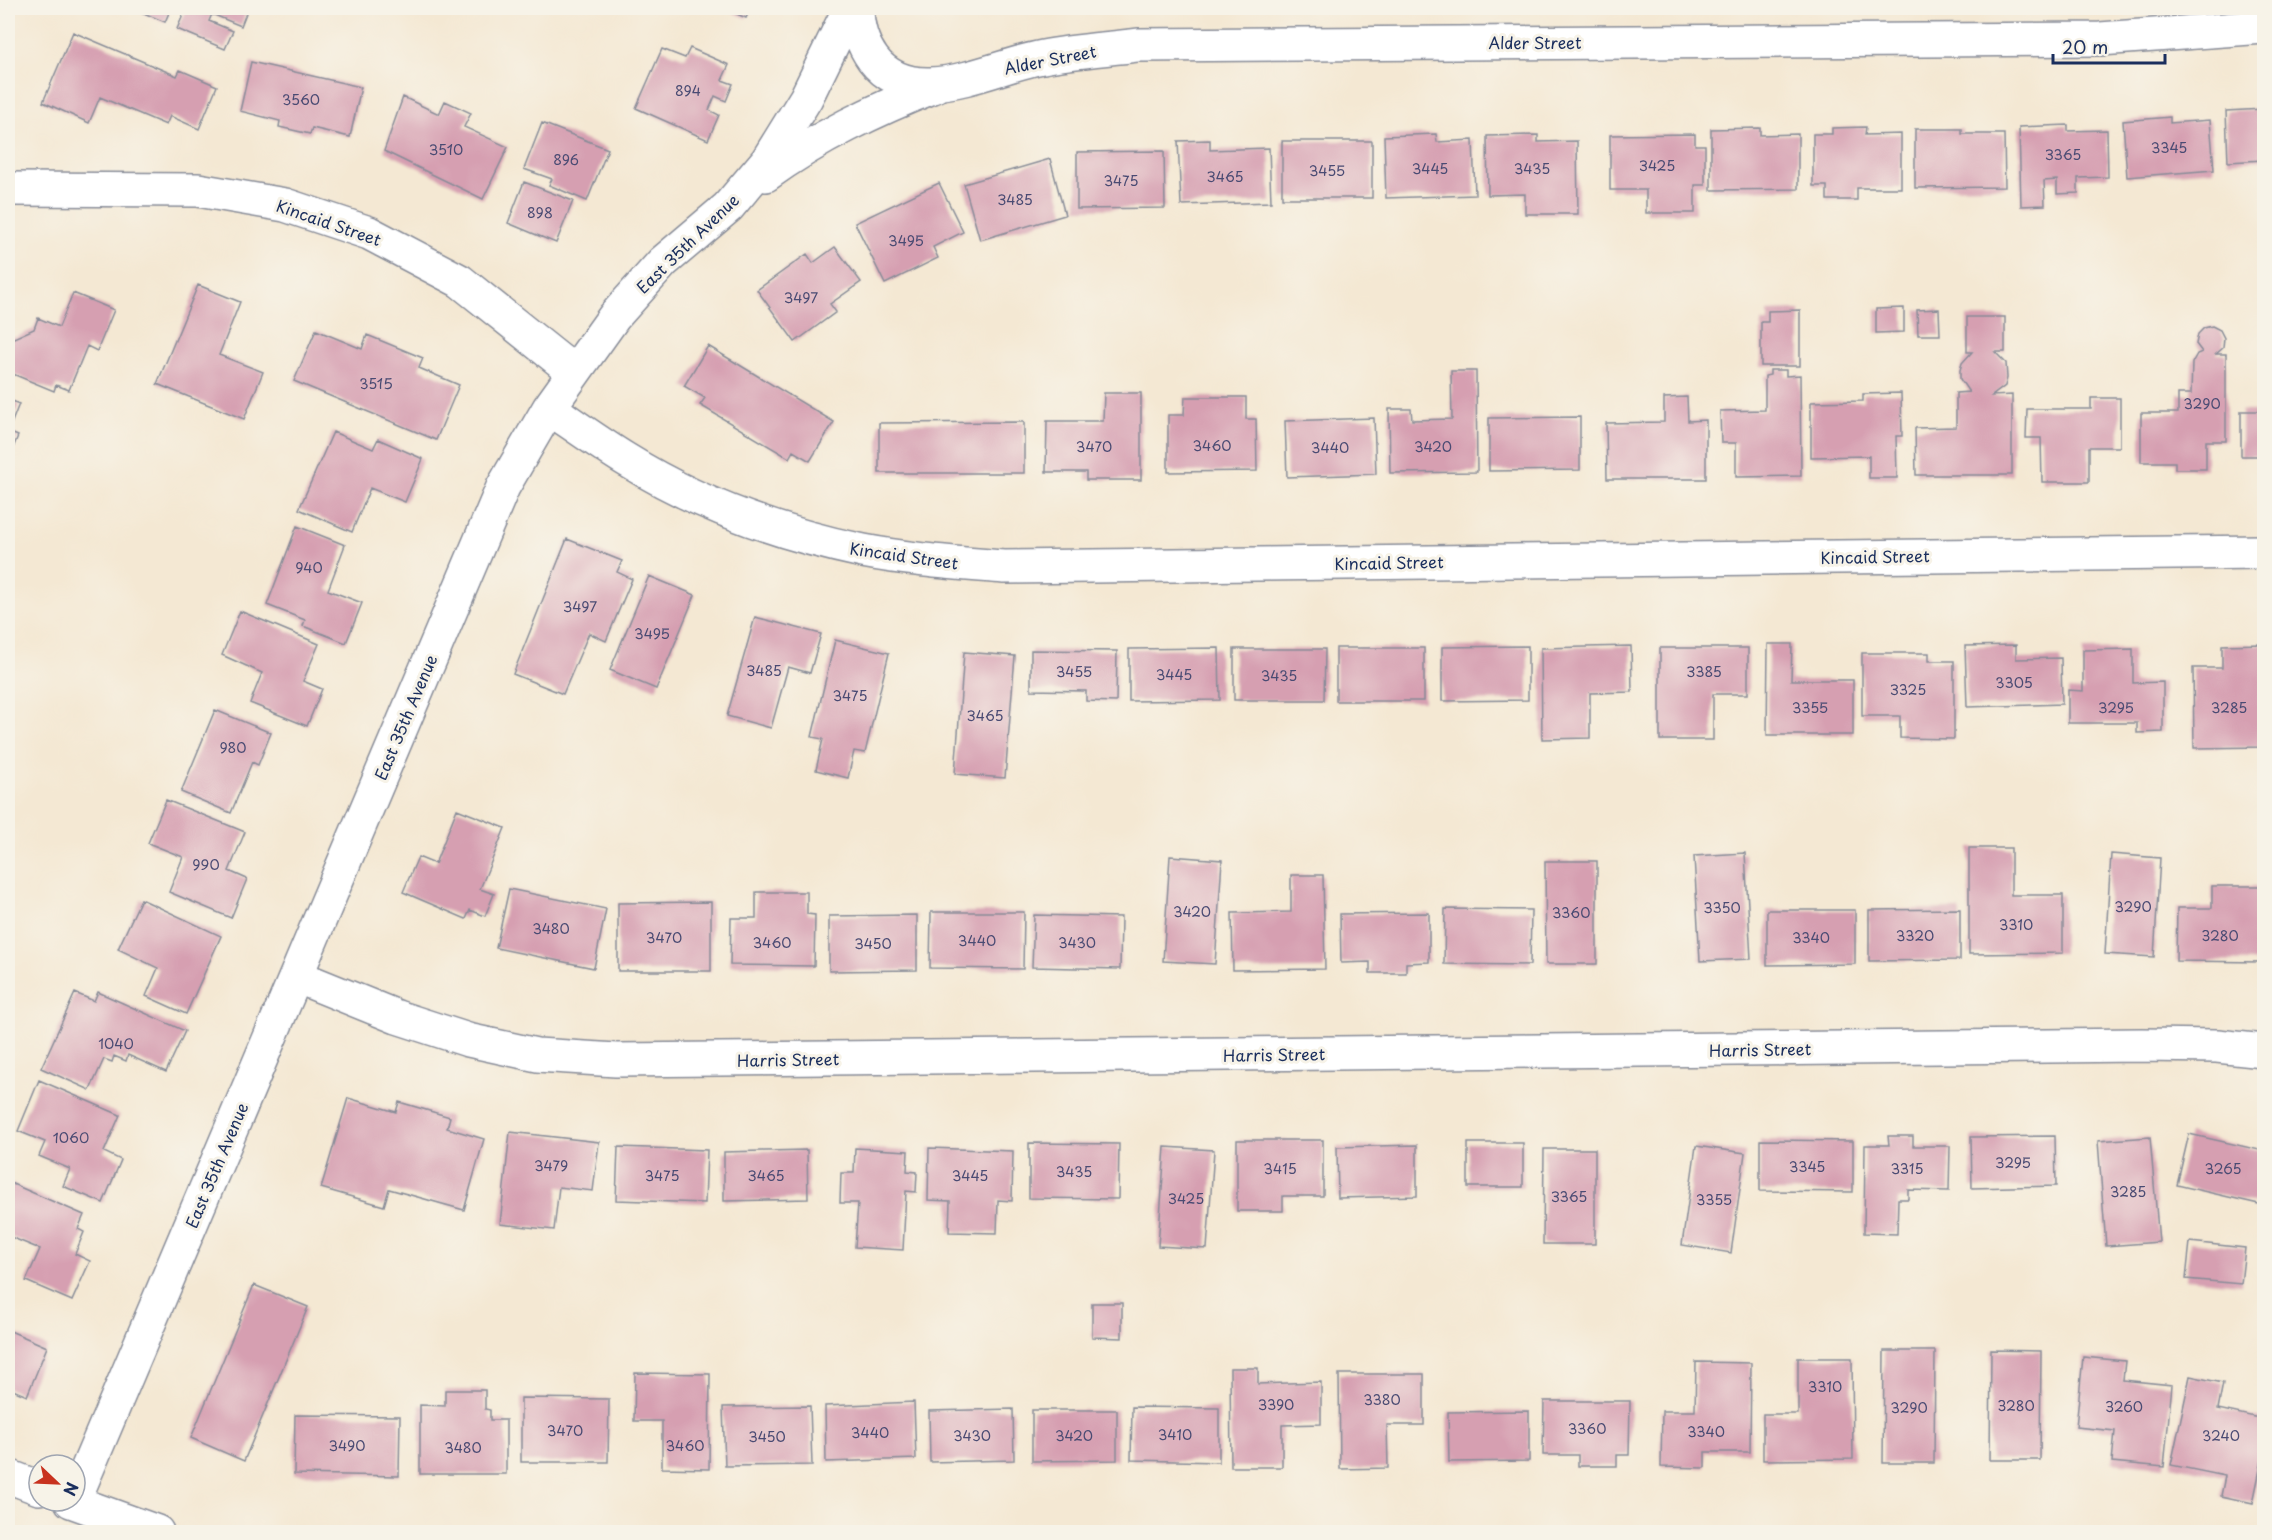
<svg xmlns="http://www.w3.org/2000/svg" width="2272" height="1540" font-family="'Playpen Sans',sans-serif">
<style>
.building{fill:#d69fb1}
.lines{fill:none;stroke-linecap:round;stroke-linejoin:round}
.minor-casing{stroke:#888c98;stroke-width:36}
.minor{stroke:#fff;stroke-width:33}
.labels{text-anchor:middle;dominant-baseline:central;stroke-width:6;stroke-linejoin:round;paint-order:stroke}
.number-label{font-size:14px;fill:#4a4b73}
.street-label{font-size:16px;fill:#1b2f5e;stroke:#f7f3e8}
</style>
<rect width="100%" height="100%" fill="#f7f3e8"/>
<filter id="ink" filterUnits="userSpaceOnUse"><feTurbulence type="fractalNoise" baseFrequency=".0167" numOctaves="2"/><feDisplacementMap in="SourceGraphic" scale="12" xChannelSelector="R" yChannelSelector="G"/><feConvolveMatrix kernelMatrix="1 2 1 2 8 2 1 2 1" color-interpolation-filters="sRGB"/></filter>
<filter id="wash" filterUnits="userSpaceOnUse"><feTurbulence type="fractalNoise" baseFrequency=".008" numOctaves="4" result="noise"/><feDisplacementMap in="SourceGraphic" scale="24" xChannelSelector="R" yChannelSelector="G"/><feGaussianBlur stdDeviation="1.35" result="paint"/><feColorMatrix in="noise" values="0 0 0 0 0 0 0 0 0 0 0 0 0 0 0 0 0 1.4 0 .05"/><feComposite in="paint" operator="in"/></filter>
<g filter="url(#wash)">
<rect width="100%" height="100%" fill="#f4e8d3"/>
<g id="blocks">
<path class="building" d="M132,8h39l-6,14z
M186,8h62l-7,18 -29,-12 -3,7 24,10 -8,18 -48,-20z
M723,8h28l-5,10z
M73,32l104,44 3,-6 37,16 -18,43 -29,-13 -4,9 -66,-28 -11,26 -46,-21z
M690,48l39,17 -7,15 11,4 -7,17 -11,-5 -6,14 10,5 -11,25 -72,-32 26,-59 23,9z
M251,62l110,25 -11,50 -38,-9 -2,6 -31,-7 1,-6 -40,-10z
M403,97l36,17 6,-13 26,12 -7,14 44,20 -25,52 -99,-48z
M2264,109v51l-36,2 -2,-51z
M2170,117v6l40,-3 4,50 -87,7 -4,-56z
M542,123l66,26 -21,52 -38,-16 3,-6 -28,-10z
M2068,125v6l39,-1 1,47 -30,1v15l-21,1v-14l-13,1 1,24 -24,1 -2,-79z
M1866,127l-1,8 36,-1v54h-44v12h-30v-14h-14v-52h19v-6z
M1760,128v7l38,-1v55l-87,1v-61z
M1915,129h47v5h42l1,53 -90,1z
M1436,134l1,8 36,-2 2,55 -89,3 -2,-62z
M1695,134v11h10v40h-10v28h-49v-23h-36v-55z
M1538,135v7l39,-1 1,73h-53v-20l-37,1 -1,-59z
M1210,140v10l59,-2 2,54 -90,3 -3,-64z
M1282,141h90v57h-90z
M1164,151l1,57 -88,1v-57z
M1050,159l15,56 -85,25 -16,-56z
M524,182l49,19 -17,42 -48,-20z
M939,183l24,49 -30,15 5,11 -53,26 -30,-61z
M835,247l26,35 -31,22 6,8 -41,30 -38,-52 50,-36 6,9z
M198,285l42,17 -21,53 44,17 -19,47 -87,-35z
M73,293l41,17 -17,41 -10,-5 -18,44 -13,-5 -2,6 -46,-19v-37l6,3 20,-9 4,-11 21,9z
M1904,308v24l-28,1v-24z
M1939,309l1,26h-22l-1,-25z
M1800,310v56h-39v-44h7v-11z
M1967,317h38v35h-10l11,11 1,15 -2,8 -13,10 20,-1v80h-96l-1,-47 41,-1v-34l13,-1 -9,-13v-9l2,-7 10,-11h-5z
M2212,326l8,4 4,8 -1,10 -7,6h10v87h-20v28h-31v-7h-34v-49h37v-19h13l1,-31 5,-9 5,-2 -6,-8 2,-10 6,-6z
M316,330l46,19 5,-14 56,23 -4,10 40,17 -23,55 -142,-59z
M708,346l126,76 -24,39 -17,-10 -4,7 -89,-53 5,-7 -21,-12z
M1770,370h16v6l14,-1 1,101 -65,1v-34h-15l-1,-32 45,-1v-34l5,-1z
M1451,371h25l1,101 -87,1 -1,-64h22l1,11 40,-1z
M1104,393h37v87h-55v-8h-40l1,-51h56z
M1901,393l1,43h-6l1,42h-28v-22l-58,1v-55l52,-1v-7z
M1185,397h61v22h10l1,52 -89,1v-57h16z
M1687,397l1,24 18,-1v59h-99l-1,-56 58,-1v-24z
M2091,398h29v49h-31v35h-47l-1,-44h-15l1,-29h64z
M8,399l11,5 -11,28 10,4 -10,24z
M2241,411h23v45h-23z
M1580,417v53l-91,1v-53z
M1374,418l2,56 -89,3 -2,-56z
M1024,422v51h-145v-50z
M333,432l40,17 5,-10 45,20 -18,43 -35,-14 -18,44 -53,-23z
M297,526l48,19 -17,45 34,13 -16,40 -43,-17 2,-6 -38,-15z
M567,539l55,22 -5,11 15,7 -26,62 -17,-8 -26,61 -50,-20z
M649,576l46,19 -39,94 -46,-19z
M240,611l79,33 -16,37 19,8 -15,37 -57,-23 12,-30 -40,-18z
M755,617l66,17 -11,39 -22,-6 -17,61 -44,-12z
M835,640l54,13 -24,100 -11,-2 -6,27 -32,-8 7,-31 -11,-2z
M1768,644h24l-1,36h62v55h-86z
M2264,644v103l-70,1 -1,-80h29v-23z
M2016,645v14l45,-1 1,46 -95,3 -2,-61z
M1528,646v54l-86,1v-54z
M1631,646l1,46 -42,1v45l-48,1 -1,-91z
M1219,648l1,52 -91,1v-52z
M1336,648h88v53h-88z
M1660,648h88v46h-35v46h-53z
M1234,649h91l-1,51h-90z
M2133,649v34l30,-1v50l-26,1v-10h-69v-33l15,1v-41z
M1031,650l86,1 -1,51 -30,-1v-10l-55,-1z
M964,652l51,4 -10,122 -50,-4z
M1862,653h67v8h25v78l-54,-1v-22h-38z
M215,710l56,23 -13,32 -6,-3 -21,51 -50,-21z
M166,800l79,32 -16,39 18,8 -16,39 -62,-26 14,-35 -35,-14z
M457,809l48,19 -25,61 14,5 -9,22 -15,-6 -4,9 -63,-27 15,-35 17,7z
M1969,848h42v47h52v58l-94,1z
M1745,853l6,106 -51,2 -6,-105z
M2111,854l49,4 -6,99 -49,-3z
M1170,856l52,4 -7,104 -52,-3z
M1545,861h52v103h-51z
M1291,875h32l2,94 -92,1 -1,-57 59,-1z
M2212,886h52l-1,76 -87,-1 1,-53h35z
M509,889l97,20 -12,59 -98,-20z
M756,892h51v22l8,1 -1,51 -84,-1 1,-47h25z
M141,899l80,37 -35,78 -40,-18 12,-28 -40,-19z
M711,902v69h-93v-68z
M1445,909l86,1 -1,55 -86,-1z
M1960,909v51l-91,1v-51z
M1767,910h88v54l-88,1z
M931,912h93l-1,57 -93,-1z
M1429,913v49l-23,1v10h-36v-11l-29,1 -1,-49z
M917,915v55l-88,1v-55z
M1034,915l87,2 -1,52 -88,-2z
M98,992l87,39 -19,41 -38,-17 -2,6 -12,-5 -2,6 -8,-3 -14,31 -49,-22 34,-75 19,8z
M39,1080l81,35 -16,37 17,8 -18,43 -40,-17 7,-17 -31,-13 6,-14 -27,-11z
M348,1098l48,14 3,-10 51,15 -3,11 37,11 -20,71 -75,-21 -5,17 -63,-18z
M510,1132l89,10 -6,49 -34,-4 -5,43 -54,-6z
M2189,1134l75,17 -1,54 -86,-20z
M1888,1136h25v10h37l-1,45 -41,-1v9h-10l-1,35 -33,-1 1,-88h24z
M2055,1136l1,50 -84,2 -1,-51z
M2150,1137l9,105 -53,4 -8,-105z
M1237,1140h86v56h-40v15h-46z
M1760,1140l93,1v51l-93,-1z
M1029,1143l90,1 -1,55 -89,-1z
M1468,1143h55v44h-55z
M1417,1145v51l-79,2 -1,-51z
M1696,1146l49,7 -14,100 -49,-8z
M618,1147l89,3 -2,53 -89,-3z
M1165,1147l49,3 -7,99 -49,-3z
M855,1148l53,3 -1,20 10,1 -1,20 -10,-1 -3,59 -48,-3 3,-44h-18l1,-30h13z
M929,1148l84,3 -1,50 -14,-1 -1,33 -48,-1 1,-31 -22,-1z
M1544,1149h51v95h-52z
M807,1150l1,49 -84,2v-49z
M8,1182l76,33 -6,14 6,3 -9,22 15,7 -18,40 -46,-20 14,-32 -32,-13z
M2190,1242l55,6 -4,36 -55,-5z
M254,1285l54,22 -64,154 -53,-23z
M1092,1303h30v35l-30,-1z
M8,1330l39,17 -20,49 -19,-8z
M1991,1350l50,1 -1,109h-50z
M1884,1351h51l-1,112h-51z
M2083,1357l42,4 -2,19 49,5 -8,82 -52,-5 3,-31 -39,-4z
M1798,1358h54l1,101 -90,1v-46h35z
M1696,1362l55,1 -1,89h-45v16l-44,-1 1,-56h33z
M1230,1368h28v16l63,-2v42l-39,1v42h-51z
M635,1373l75,1 -1,95 -47,-1v-47h-28z
M1339,1374h85v51h-37l1,43 -48,1z
M2190,1376l33,7 -5,26 46,10v31l-11,53 -32,-7 4,-20 -54,-11z
M445,1390h40v19l5,1v10h16v54h-86v-69l25,1z
M521,1398l88,1 -1,63h-87z
M1544,1401h86l-1,54h-12v11h-39v-11h-35z
M914,1402l2,57 -90,3 -1,-56z
M810,1406l2,59 -87,1 -2,-59z
M1132,1407l87,1v54l-88,-2z
M1013,1409l1,51 -84,2 -1,-51z
M1032,1410h85v50l-85,1z
M1529,1411v50l-80,1 -1,-50z
M295,1415l105,1 -1,60 -105,-2z"/>
</g>
</g>
<g filter="url(#ink)">
<use href="#blocks" fill-opacity="0" stroke="#888c98" stroke-width="1.5"/>
<g class="lines">
<g class="minor-casing">
<path id="minor" d="M857,8c0,18 5,36 16,51 40,53 118,7 170,-2 31,-6 64,-8 95,-12l962,-6 164,-12
M766,175c52,-38 109,-65 169,-89
M8,189l190,1 87,15 84,28 91,48 114,91
M549,408c25,17 50,35 76,51 72,45 156,75 238,92 47,9 94,12 141,16l1260,-15
M296,976l101,41 71,23 69,15 79,5 1526,-15 75,1 47,5
M8,1476l31,12
M75,1498l428,-1011 46,-79 65,-91 49,-55 65,-55 39,-46 39,-63 44,-90
M71,1501l86,31"/>
</g>
<use href="#minor" class="minor"/>
</g>
</g>
<g class="labels">
<g class="number-label">
<text x="688" y="90">894</text>
<text x="301" y="99">3560</text>
<text x="2169" y="147">3345</text>
<text x="446" y="149">3510</text>
<text x="2063" y="154">3365</text>
<text x="566" y="159">896</text>
<text x="1657" y="165">3425</text>
<text x="1430" y="168">3445</text>
<text x="1532" y="168">3435</text>
<text x="1327" y="170">3455</text>
<text x="1225" y="176">3465</text>
<text x="1121" y="180">3475</text>
<text x="1015" y="199">3485</text>
<text x="540" y="212">898</text>
<text x="906" y="240">3495</text>
<text x="801" y="297">3497</text>
<text x="376" y="383">3515</text>
<text x="2202" y="403">3290</text>
<text x="1212" y="445">3460</text>
<text x="1094" y="446">3470</text>
<text x="1433" y="446">3420</text>
<text x="1330" y="447">3440</text>
<text x="309" y="567">940</text>
<text x="580" y="606">3497</text>
<text x="652" y="633">3495</text>
<text x="764" y="670">3485</text>
<text x="1074" y="671">3455</text>
<text x="1704" y="671">3385</text>
<text x="1174" y="674">3445</text>
<text x="1279" y="675">3435</text>
<text x="2014" y="682">3305</text>
<text x="1908" y="689">3325</text>
<text x="850" y="695">3475</text>
<text x="1810" y="707">3355</text>
<text x="2116" y="707">3295</text>
<text x="2229" y="707">3285</text>
<text x="985" y="715">3465</text>
<text x="233" y="747">980</text>
<text x="206" y="864">990</text>
<text x="2133" y="906">3290</text>
<text x="1722" y="907">3350</text>
<text x="1192" y="911">3420</text>
<text x="1571" y="912">3360</text>
<text x="2016" y="924">3310</text>
<text x="551" y="928">3480</text>
<text x="1915" y="935">3320</text>
<text x="2220" y="935">3280</text>
<text x="664" y="937">3470</text>
<text x="1811" y="937">3340</text>
<text x="977" y="940">3440</text>
<text x="772" y="942">3460</text>
<text x="1077" y="942">3430</text>
<text x="873" y="943">3450</text>
<text x="116" y="1043">1040</text>
<text x="71" y="1137">1060</text>
<text x="2013" y="1162">3295</text>
<text x="551" y="1165">3479</text>
<text x="1807" y="1166">3345</text>
<text x="1280" y="1168">3415</text>
<text x="1907" y="1168">3315</text>
<text x="2223" y="1168">3265</text>
<text x="1074" y="1171">3435</text>
<text x="662" y="1175">3475</text>
<text x="766" y="1175">3465</text>
<text x="970" y="1175">3445</text>
<text x="2128" y="1191">3285</text>
<text x="1569" y="1196">3365</text>
<text x="1186" y="1198">3425</text>
<text x="1714" y="1199">3355</text>
<text x="1825" y="1386">3310</text>
<text x="1382" y="1399">3380</text>
<text x="1276" y="1404">3390</text>
<text x="2016" y="1405">3280</text>
<text x="2124" y="1406">3260</text>
<text x="1909" y="1407">3290</text>
<text x="1587" y="1428">3360</text>
<text x="565" y="1430">3470</text>
<text x="1706" y="1431">3340</text>
<text x="870" y="1432">3440</text>
<text x="1175" y="1434">3410</text>
<text x="972" y="1435">3430</text>
<text x="1074" y="1435">3420</text>
<text x="2221" y="1435">3240</text>
<text x="767" y="1436">3450</text>
<text x="347" y="1445">3490</text>
<text x="685" y="1445">3460</text>
<text x="463" y="1447">3480</text>
</g>
<g class="street-label">
<text x="1535" y="42">Alder Street</text>
<text transform="translate(1050 59) rotate(-11)">Alder Street</text>
<text transform="translate(329 222) rotate(19)">Kincaid Street</text>
<text transform="translate(687 243) rotate(-44)">East 35th Avenue</text>
<text transform="translate(904 555) rotate(8)">Kincaid Street</text>
<text transform="translate(1875 556) rotate(-1)">Kincaid Street</text>
<text transform="translate(1389 562) rotate(-1)">Kincaid Street</text>
<text transform="translate(405 717) rotate(-67)">East 35th Avenue</text>
<text transform="translate(1760 1049) rotate(-1)">Harris Street</text>
<text transform="translate(1274 1054) rotate(-1)">Harris Street</text>
<text transform="translate(788 1059) rotate(-1)">Harris Street</text>
<text transform="translate(216 1165) rotate(-67)">East 35th Avenue</text>
</g>
</g>
<rect width="2272" height="1540" fill="none" stroke="#f7f3e8" stroke-width="30"/>
<g transform="translate(57 1483) rotate(113)"><circle r="28" fill="#f7f3e8" stroke="#9fa5b1" stroke-width="1.5"/>
<path d="M0-4.5L10 22L0 15L-10 22Z" fill="#c8321e"/>
<text y="-9" font-size="16" font-weight="bold" text-anchor="middle" fill="#1b2f5e">N</text>
</g>
<path d="M2053 54v9h112v-9" fill="none" stroke="#1b2f5e" stroke-width="3"/>
<text x="2062" y="54" font-size="18" fill="#1b2f5e" stroke="#f7f3e8" stroke-width="4.5" paint-order="stroke">20 m</text>
</svg>
